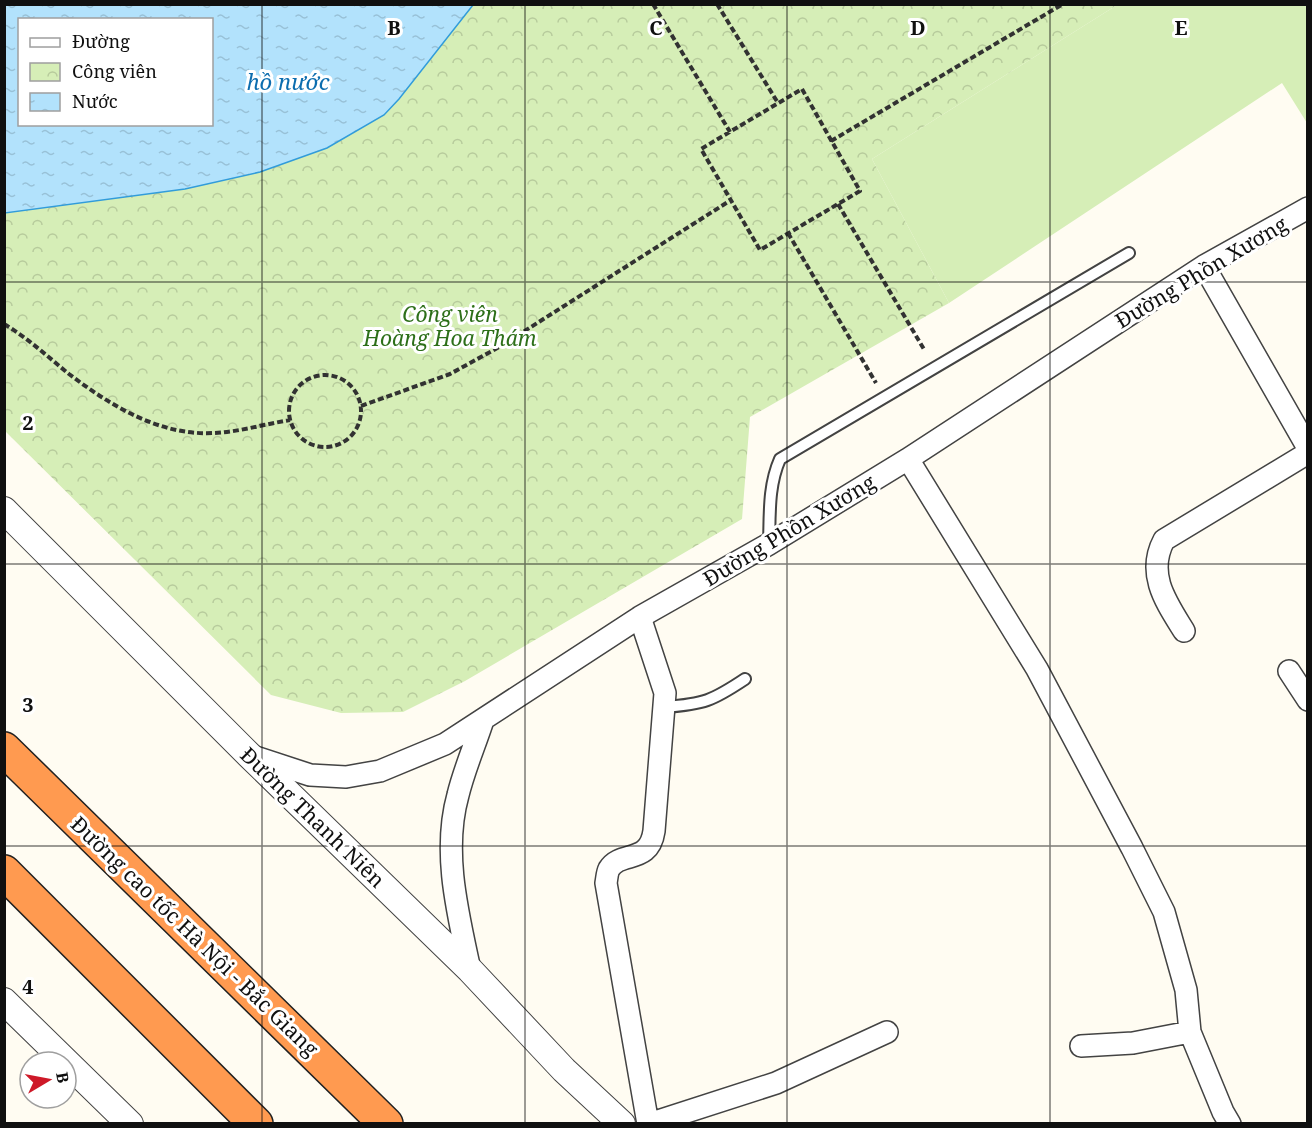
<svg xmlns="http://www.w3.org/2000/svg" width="1312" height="1128" font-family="'Noto Serif',serif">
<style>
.grass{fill:#d6eeb7}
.park{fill:url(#park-crowns);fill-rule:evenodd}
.water{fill:url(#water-ripples);stroke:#319cda;stroke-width:1.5;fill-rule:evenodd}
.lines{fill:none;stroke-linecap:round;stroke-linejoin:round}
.service-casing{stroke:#434343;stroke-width:14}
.minor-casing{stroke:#434343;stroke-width:24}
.tertiary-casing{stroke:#434343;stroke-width:28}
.motorway-casing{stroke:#212121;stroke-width:36}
.path{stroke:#323232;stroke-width:4;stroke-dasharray:6 3;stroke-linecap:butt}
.service{stroke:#fff;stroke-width:10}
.minor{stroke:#fff;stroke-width:21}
.tertiary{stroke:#fff;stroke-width:26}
.motorway{stroke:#ff9a50;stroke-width:33}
.grid{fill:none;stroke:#101010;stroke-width:1.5;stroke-opacity:0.55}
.labels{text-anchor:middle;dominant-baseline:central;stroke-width:6;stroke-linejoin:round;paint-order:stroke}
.street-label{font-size:21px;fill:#101010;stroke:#fff}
.park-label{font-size:21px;font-style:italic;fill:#2d6f19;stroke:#fff}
.water-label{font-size:22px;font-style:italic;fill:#0c6daf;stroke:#fff}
.grid-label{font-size:20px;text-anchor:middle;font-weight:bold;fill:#101010;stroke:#fff;stroke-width:6;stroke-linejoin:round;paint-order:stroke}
</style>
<defs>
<pattern id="park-crowns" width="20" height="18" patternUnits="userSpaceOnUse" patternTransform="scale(1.5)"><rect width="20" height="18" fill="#d6eeb7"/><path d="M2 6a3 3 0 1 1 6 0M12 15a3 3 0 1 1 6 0" fill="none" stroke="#b7cb9c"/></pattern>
<pattern id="water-ripples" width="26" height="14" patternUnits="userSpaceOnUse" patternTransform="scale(1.5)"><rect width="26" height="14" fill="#b2e2fc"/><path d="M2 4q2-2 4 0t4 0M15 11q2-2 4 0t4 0" fill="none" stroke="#98c1d7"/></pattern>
</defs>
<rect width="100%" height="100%" fill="#fffcf2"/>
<path class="grass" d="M1117,5h190v118l-25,-40 -333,220 -77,-144z"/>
<path class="park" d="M4,5h1113l-245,154 77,144 -199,114 -8,102 -277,162 -62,31 -62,1 -70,-18 -266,-264zM20,20h192v104h-192z"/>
<path class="water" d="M4,5l1,-1 468,1 -74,94 -15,16 -57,33 -67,24 -75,17 -180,24zM20,20h192v104h-192z"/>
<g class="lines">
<g class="service-casing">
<path id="service" d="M769,544c1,-29 -1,-58 11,-85l349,-206
M665,707c39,-3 47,-6 80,-28"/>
</g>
<g class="minor-casing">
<path id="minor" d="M1204,266l104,182
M908,459l129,210 95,179 32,64 22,78 4,42 33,80 7,12
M640,617l25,76 -11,138c-5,34 -33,19 -45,38 -2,4 -2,9 -3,14l42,241
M1184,631c-18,-29 -38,-57 -20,-91l144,-87
M1289,671l19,29
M249,755l61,20 36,2 34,-6 65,-27 195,-127 129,-73 139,-85 296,-193 104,-58
M470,970c-12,-56 -28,-118 -12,-175 6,-25 17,-50 25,-75
M1081,1046l52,-3 57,-11
M649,1124l127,-41 111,-51"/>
</g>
<g class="tertiary-casing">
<path id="tertiary" d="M4,510l245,245 221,215 94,100 58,54
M4,1001l126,123"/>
</g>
<g class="motorway-casing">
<path id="motorway" d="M4,749l382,375
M4,872l252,252"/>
</g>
<path class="path" d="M653,4l77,128
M717,4l61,99
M802,89l58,102 -100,59 -59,-101z
M831,141l232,-137
M838,204l87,147
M788,233l88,150
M4,324c24,14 44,33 65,50 42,32 91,62 145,59 25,-1 51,-9 76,-13
M289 411a36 36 0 1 1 72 0a36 36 0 1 1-72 0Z
M361,406l89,-32 51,-28 230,-146"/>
<use href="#service" class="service"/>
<use href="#minor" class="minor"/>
<use href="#tertiary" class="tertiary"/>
<use href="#motorway" class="motorway"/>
</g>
<path class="grid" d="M262,4v1120M525,4v1120M787,4v1120M1050,4v1120M4,282h1304M4,564h1304M4,846h1304"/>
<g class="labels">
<g class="street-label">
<text transform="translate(1201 272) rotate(-31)">Đường Phồn Xương</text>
<text transform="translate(789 530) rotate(-31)">Đường Phồn Xương</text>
<text transform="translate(313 817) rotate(44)">Đường Thanh Niên</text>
<text transform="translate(195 936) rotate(44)">Đường cao tốc Hà Nội - Bắc Giang</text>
</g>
<g class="park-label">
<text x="450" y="314">Công viên<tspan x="450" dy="24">Hoàng Hoa Thám</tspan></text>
</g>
<g class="water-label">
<text x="288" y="81">hồ nước</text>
</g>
</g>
<g class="grid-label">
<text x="394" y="35">B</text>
<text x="656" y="35">C</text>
<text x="918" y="35">D</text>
<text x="1181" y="35">E</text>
<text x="28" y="430">2</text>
<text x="28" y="712">3</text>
<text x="28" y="994">4</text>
</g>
<rect width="1312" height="1128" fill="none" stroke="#101010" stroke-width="12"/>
<rect x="18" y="18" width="195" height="108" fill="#ffffff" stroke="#9f9f9f" stroke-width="1.5"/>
<rect x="30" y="38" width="30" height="9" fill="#ffffff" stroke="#9f9f9f" stroke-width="1.5"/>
<text x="72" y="48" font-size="18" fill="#101010">Đường</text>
<rect x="30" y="63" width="30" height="18" fill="url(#park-crowns)" stroke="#9f9f9f" stroke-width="1.5"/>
<text x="72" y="78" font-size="18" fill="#101010">Công viên</text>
<rect x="30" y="93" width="30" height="18" fill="url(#water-ripples)" stroke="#9f9f9f" stroke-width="1.5"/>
<text x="72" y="108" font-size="18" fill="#101010">Nước</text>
<g transform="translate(48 1080) rotate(80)"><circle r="28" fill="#ffffff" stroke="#9f9f9f" stroke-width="1.5"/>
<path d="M0-4.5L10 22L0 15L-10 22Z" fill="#ce1928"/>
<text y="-9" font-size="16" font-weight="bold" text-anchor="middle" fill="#101010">B</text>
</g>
</svg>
